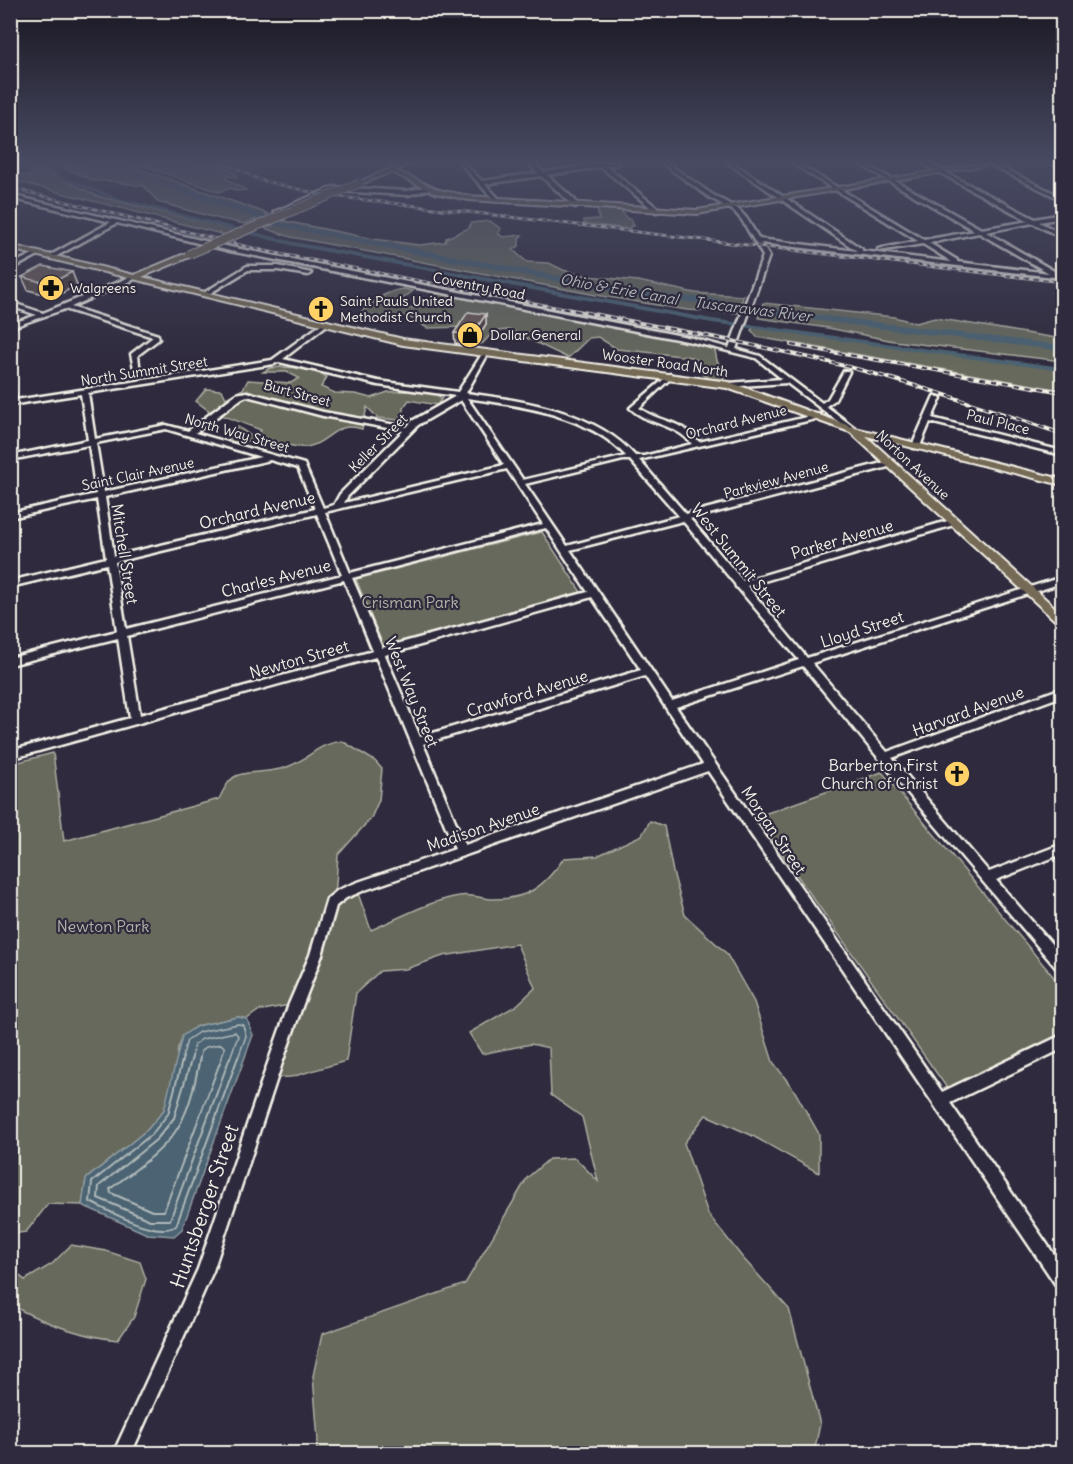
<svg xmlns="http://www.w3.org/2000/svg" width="1073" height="1464" font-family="Delius,sans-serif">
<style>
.green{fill:#66695b;stroke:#adada2;stroke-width:1.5}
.water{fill:#4b6473;stroke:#8f9ca2;stroke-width:1.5}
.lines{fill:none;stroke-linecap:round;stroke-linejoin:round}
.shore-far1{stroke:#b0b9b9;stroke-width:1.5}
.shore{stroke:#b0b9b9;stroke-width:2}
.canal{fill:#4b6473;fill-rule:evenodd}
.river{fill:#4b6473;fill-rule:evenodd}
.minor-casing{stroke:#f4f1e8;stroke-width:5}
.major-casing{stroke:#f4f1e8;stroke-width:4}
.minor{fill:#2f2a3d;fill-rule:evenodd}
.major{fill:#756a55;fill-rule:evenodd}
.rail-far1-casing{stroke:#f4f1e8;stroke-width:3}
.rail-casing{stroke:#f4f1e8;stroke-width:4}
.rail-far1{stroke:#2f2a3d;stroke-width:1.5;stroke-dasharray:4.5;stroke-linecap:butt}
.rail{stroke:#2f2a3d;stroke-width:2;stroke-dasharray:6;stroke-linecap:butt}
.major-bridge-casing{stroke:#f4f1e8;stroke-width:10;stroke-linecap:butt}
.major-bridge{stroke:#756a55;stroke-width:8}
.wall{fill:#594d4a;stroke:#f4f1e8;stroke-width:1.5}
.shaded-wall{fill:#483e3c;stroke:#f4f1e8;stroke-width:1.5}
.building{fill:#675956;stroke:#f4f1e8;stroke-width:1.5}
.labels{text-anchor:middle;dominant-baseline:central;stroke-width:4.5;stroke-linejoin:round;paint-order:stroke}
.far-street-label{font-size:14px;fill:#f4f1e8;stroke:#2f2a3d}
.far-poi-label{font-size:14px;fill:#f4f1e8;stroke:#2f2a3d;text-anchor:start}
.far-water-label{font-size:15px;font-style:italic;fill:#b0b9b9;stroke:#2f2a3d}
.street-label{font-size:16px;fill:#f4f1e8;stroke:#2f2a3d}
.park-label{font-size:16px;fill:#b4b4a9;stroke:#2f2a3d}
.poi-label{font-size:16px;fill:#f4f1e8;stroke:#2f2a3d;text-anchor:end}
.near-street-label{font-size:20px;fill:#f4f1e8;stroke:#2f2a3d}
</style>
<rect width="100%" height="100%" fill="#2f2a3d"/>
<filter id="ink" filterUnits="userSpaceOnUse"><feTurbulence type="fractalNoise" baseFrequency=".0167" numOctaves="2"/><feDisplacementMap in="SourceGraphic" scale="12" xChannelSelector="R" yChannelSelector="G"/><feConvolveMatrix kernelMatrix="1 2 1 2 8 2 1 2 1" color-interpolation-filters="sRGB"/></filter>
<g filter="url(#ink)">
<path class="green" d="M54,163h68l147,51 -24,10 -29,-6 -58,-16 -14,-16 -35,-5h-15z
M135,163h86l16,12v2l-10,-1 -2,2 21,12 -9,1 -6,-3 -12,4z
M38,168l59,28 139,34 -11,5 -214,-55v-5l4,-2 15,4 2,-8z
M597,208l24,2 6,9h4l3,7h-4v3l-46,-5v-4l15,-1z
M284,221l90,18 45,6 26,-3 1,-4 23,-10 2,-5 19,-2 11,8 -3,4 5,4 19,-2 -3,4v7l-6,4 14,12 22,1 14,7 25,6 50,5 57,12 48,3 -3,17 -53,-3 -91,-15 -305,-58 -27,-9z
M404,289l9,2 -13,10 -2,5 15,2 27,-15 251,50 24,7 2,11 9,13 -4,5h-11l-8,-4 -4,-14 -8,-4 -74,-8 -19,-12 -9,1 -21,20 -58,-28 -16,1 -11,12 -10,3 -8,-19 -38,1 -19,-12 -41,2 -8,-4c13,-12 26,-23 45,-25z
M763,303l131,14 22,6 19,-5 127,21v22l-168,-20 -66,-13 -70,-10z
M754,327l308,42v21l-305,-53 -6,-7z
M281,367l24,1 22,9 -6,10 14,6 20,1 16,4 17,-6 17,-1 28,2 9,5 -5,7 -28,-5 -6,8v7l-5,5 -20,-2 -11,-11 -5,22c-28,-9 -32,14 -55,18 -13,2 -25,-5 -38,-7 -11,-1 -25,2 -37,2l-5,-6 11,-9 16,11 7,-8 -53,-20 -12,-9 10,-12 16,1 4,8 17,-9 5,-9 43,3 8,-5 -12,-6h-24l7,-4z
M542,532l39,60 -198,54 -27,-67z
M342,741l33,20 7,8 -3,31 -8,18 -33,37 -3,43 21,-10 15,42c28,-12 58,-29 88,-34 10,-2 22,2 32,3 36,1 53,-12 73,-41l33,-2 45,-21 8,-14 14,5 9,46 12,43 41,38 28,49 19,60 21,28 25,44v39l-68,-38 -45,-20 -22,28 24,71 34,43 47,52 31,115 -6,29h-498l2,-13 -5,-64 9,-42 143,-50 62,-106 22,-19 26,-1 23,23 -16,-64 -31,-22 -2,-47 -18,-4 -49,10 -13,-21 48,-28 18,-17 -18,-44 -74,12 -37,13 -26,2 -24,22 -10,68 -55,16 -21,1 25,-74 -37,7 -11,8 -9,-2 -41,9 -19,21 -2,22 -12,41 -16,19 -62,50 -4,26 -34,-1 -22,28 -15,2v-470l42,-11 11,88 155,-42c4,-8 9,-19 17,-23 8,-5 37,-3 51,-9 23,-8 29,-23 55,-26z
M882,772l180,215v46l-115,55 -191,-271z
M71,1245l35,6 34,11 6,17 -12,38 -16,23c-38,-4 -74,-17 -107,-35v-36l14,11 27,-16z"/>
<path class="water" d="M238,1017l9,2 6,16 -71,194 -8,7 -27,-2 -65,-29 4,-26 62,-50 16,-19 18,-74 15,-10z"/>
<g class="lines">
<path class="shore-far1" d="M182,1058l5,-18 12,-8 39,-8 5,1 3,11 -8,22
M192,1058l2,-13 8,-6 33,-7 3,4 -8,22
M200,1058l1,-7 5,-4 15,-3 4,4 -4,10"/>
<path class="shore" d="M183,1057l-15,57 -16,20 -60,48 -2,20c20,9 65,36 86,24l62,-169
M192,1057l-18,61 -17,21 -58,47 -1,12 52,22h20l60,-163
M200,1057c-14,79 -29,86 -90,132l1,4 41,18h12l58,-154"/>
<path class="canal" d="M39,163h4l16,12 57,22 178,45 418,77 350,48v4l-350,-48 -418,-77 -182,-47 -57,-22z"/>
<path class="river" d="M95,163h11l92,28 87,32 363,70 61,5 78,13 275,34v6l-275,-34 -78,-13 -61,-5 -198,-38 -170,-34z"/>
<g class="minor-casing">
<path id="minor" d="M407,163h5l-19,8 -5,-1z
M460,163h4l18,18 56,-8 -10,-10h4l12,9 54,-8 -1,-1h22v1l-13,2 55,45 -5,1 -55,-45 -54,8 27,24 4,6 -3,2 -34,-31 -56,8 15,16 -5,1z
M662,163h5l46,32 25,14 9,10 12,20 98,12 -129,-88h5l129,86v2l90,11 -29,-18 -45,7v-2l40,-8 -126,-78h5l127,77 51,-9 -117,-68h5l118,66 48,-8 -107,-58h5l108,56 27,-5v4l-23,4 23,12v4l-29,-15 -47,9 68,39v2l8,1v4l-301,-35 8,13 -33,93 24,7 62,47 6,-4 16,-28h4l1,1 -14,28 -9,6 29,22v4h-3l-65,-49 -61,4 -1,-2 4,-2 53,-4 -26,-21 -64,-16 -462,-91 -113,-28 -64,35h-4v-2l62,-34 -101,-24v-3l220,52 462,91 37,10 34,-92 -21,-36 -8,-9 -25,-14zM979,233l70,40 -92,-11v-2l-28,-17z
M987,163h5l70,34v3z
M1052,163l10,1v3l-10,-3z
M428,186l2,3 -22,6 -74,-4 -53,21 3,6h-4l-6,-6 59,-25 75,4z
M35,253l5,1 -30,16v-5z
M247,266h31l33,7 -3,2 -30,-5h-30l-41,25 -5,-1z
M135,275l3,2 -1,1 -66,29 87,28 1,4 -21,16 2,19 -5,-1 -4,-19 22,-17 -88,-28 -55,19v-4l27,-9 -27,-9v-4l33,11z
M326,321l2,1v2l-45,35 95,22 80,11 26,-41h4l1,1 -23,41c57,8 128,17 169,63h9l48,-12c-18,-22 -43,-18 -62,-36l40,-34 2,1v2l-33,31c21,15 41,11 60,34l121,-28v4l-181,42 47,54 200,-52h6v4l-202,53 53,62 208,-61h6v4l-210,62 60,72 255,-81v6l-250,80 75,89 175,-64v8l-170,62 97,114 73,-28v10l-66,26 66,76v15l-5,-2 -177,-209 -77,-94 -127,41 266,385 120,-57v14l-112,54 112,163v21l-6,-2 -348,-514 -343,119 -19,8 -10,8 -14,49 -19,49 -22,62 -68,205 -82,183h-18l85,-185 69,-203 22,-62 21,-49 17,-56 11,-9 20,-8 97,-33 -79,-192 -366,102v-8l120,-33 -12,-80 -108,27v-7l107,-27 -10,-67 -97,23v-6l96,-23 -9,-59 -87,19v-5l86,-19 -7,-49 -79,15v-4l78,-16 -7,-46 -71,11v-17l4,2 2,10 256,-40zM279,362l99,23 78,11 -44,25 -5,6 -84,-15 -76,-20 -11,2 -48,37 -22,-6 -71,14 -7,-46 186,-29zM247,396l76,20 80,15 -63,63 -6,11 -11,3 -19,-44 -109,-31 47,-35zM467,398c51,7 123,17 159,58l-103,24zM461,400l43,65 -160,38 3,-6 71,-72zM166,429l95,28 -157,35 -8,-49zM270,460l28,8 17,41 -201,47 -9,-59zM623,460h7l49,56 -112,30 -42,-62zM507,469l36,55 -193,49 -25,-61zM317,514l25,61 -216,54 -11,-67zM683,521l52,63 1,3 2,1 61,72 -127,41 -102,-151zM546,528l42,64 -206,56 -30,-70zM344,580l29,71 -233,64 -13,-79zM592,597l49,73 -221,67 -35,-82zM645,676l58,88 -238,81 -42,-101z
M934,396l7,2 -9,20 130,33v4l-132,-33 -10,24 -4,2h-3l-1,-2z"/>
</g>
<g class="major-casing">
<path id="major" d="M986,163h12l-301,51 -228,-14 -34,-7 -44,-21 -29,12 -5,-1 34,-15 48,22 30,6 228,14z
M10,245l124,30 55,-23h3v4l-50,21 261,62 326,43 126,46 207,51v6l-196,-49 196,178v10l-4,-1 -208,-191 -123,-44 -324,-43 -393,-96z"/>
</g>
<use href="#minor" class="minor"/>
<use href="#major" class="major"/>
<g class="rail-far1-casing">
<path id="rail-far1" d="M225,163l35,17 63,15 739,87
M10,188l255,63 305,59"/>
</g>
<g class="rail-casing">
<path id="rail" d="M562,308c97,19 195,36 291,60 71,19 140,42 209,66
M791,345l271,47"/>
</g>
<use href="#rail-far1" class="rail-far1"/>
<use href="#rail" class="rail"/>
<g class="major-bridge-casing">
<path id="major-bridge" d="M189,254l171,-71"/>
</g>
<use href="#major-bridge" class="major-bridge"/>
</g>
<path class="wall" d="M72,272l5,13 -22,12 -27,-7 -6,-13z
M486,314v10l-14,22 -17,-3 -1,-10z"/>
<path class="shaded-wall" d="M72,272l5,13 -22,12 -6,-13z
M486,314v10l-14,22v-11z"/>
<path class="building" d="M43,266l29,6 -23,12 -27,-7z
M468,312l18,2 -14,21 -18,-2z"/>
</g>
<linearGradient id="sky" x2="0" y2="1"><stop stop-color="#1a1722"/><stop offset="0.44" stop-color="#474a62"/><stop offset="1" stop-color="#474a62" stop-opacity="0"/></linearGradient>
<rect width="1073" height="367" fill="url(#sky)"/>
<defs>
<g id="pharmacy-disc" transform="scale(1.35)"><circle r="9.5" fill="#ffd166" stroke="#2f2a3d"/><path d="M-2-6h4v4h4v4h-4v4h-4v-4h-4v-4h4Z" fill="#111"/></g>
<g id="church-disc" transform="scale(1.35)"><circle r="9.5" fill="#ffd166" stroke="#2f2a3d"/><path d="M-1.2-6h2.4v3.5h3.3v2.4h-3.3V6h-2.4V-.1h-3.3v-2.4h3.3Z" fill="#111"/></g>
<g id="shop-disc" transform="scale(1.35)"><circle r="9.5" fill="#ffd166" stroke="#2f2a3d"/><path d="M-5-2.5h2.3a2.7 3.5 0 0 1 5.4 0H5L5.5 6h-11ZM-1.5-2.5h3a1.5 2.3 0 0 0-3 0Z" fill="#111"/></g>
</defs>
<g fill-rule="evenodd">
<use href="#pharmacy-disc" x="51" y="288"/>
<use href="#church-disc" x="321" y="309"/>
<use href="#shop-disc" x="470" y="335"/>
<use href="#church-disc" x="957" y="774"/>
</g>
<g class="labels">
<g class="far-street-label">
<text transform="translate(479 286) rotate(11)">Coventry Road</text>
<text transform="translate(665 363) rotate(8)">Wooster Road North</text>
<text transform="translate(144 371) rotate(-9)">North Summit Street</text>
<text transform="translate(297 393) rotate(15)">Burt Street</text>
<text transform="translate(736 422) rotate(-14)">Orchard Avenue</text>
<text transform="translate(998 422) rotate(14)">Paul Place</text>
<text transform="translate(237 433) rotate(16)">North Way Street</text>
<text transform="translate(378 443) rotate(-45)">Keller Street</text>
<text transform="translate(913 465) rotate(43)">Norton Avenue</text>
<text transform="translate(138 474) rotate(-12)">Saint Clair Avenue</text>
<text transform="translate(776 480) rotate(-15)">Parkview Avenue</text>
</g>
<g class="far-poi-label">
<text x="70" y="288">Walgreens</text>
<text x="340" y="301">Saint Pauls United<tspan x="340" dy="16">Methodist Church</tspan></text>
<text x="490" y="335">Dollar General</text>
</g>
<g class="far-water-label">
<text transform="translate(619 289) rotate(10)">Ohio &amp; Erie Canal</text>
<text transform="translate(753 309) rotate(7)">Tuscarawas River</text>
</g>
<g class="street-label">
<text transform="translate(257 510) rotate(-13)">Orchard Avenue</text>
<text transform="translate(842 539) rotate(-16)">Parker Avenue</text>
<text transform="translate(125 554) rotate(81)">Mitchell Street</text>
<text transform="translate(739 560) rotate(51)">West Summit Street</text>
<text transform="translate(276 578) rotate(-14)">Charles Avenue</text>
<text transform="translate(862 629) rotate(-18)">Lloyd Street</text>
<text transform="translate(299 659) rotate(-16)">Newton Street</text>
<text transform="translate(412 692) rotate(68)">West Way Street</text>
<text transform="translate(527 693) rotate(-17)">Crawford Avenue</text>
<text transform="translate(968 711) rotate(-20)">Harvard Avenue</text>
<text transform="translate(483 827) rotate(-19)">Madison Avenue</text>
<text transform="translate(774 830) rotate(56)">Morgan Street</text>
</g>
<g class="park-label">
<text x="410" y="602">Crisman Park</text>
<text x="103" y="926">Newton Park</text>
</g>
<g class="poi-label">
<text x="938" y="765">Barberton First<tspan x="938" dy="18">Church of Christ</tspan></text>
</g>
<g class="near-street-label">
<text transform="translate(204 1206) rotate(-71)">Huntsberger Street</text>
</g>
</g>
<rect width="1073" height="1464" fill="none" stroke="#2f2a3d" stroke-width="36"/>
<rect x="18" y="18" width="1037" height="1428" fill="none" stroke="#f4f1e8" stroke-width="2" filter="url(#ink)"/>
</svg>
